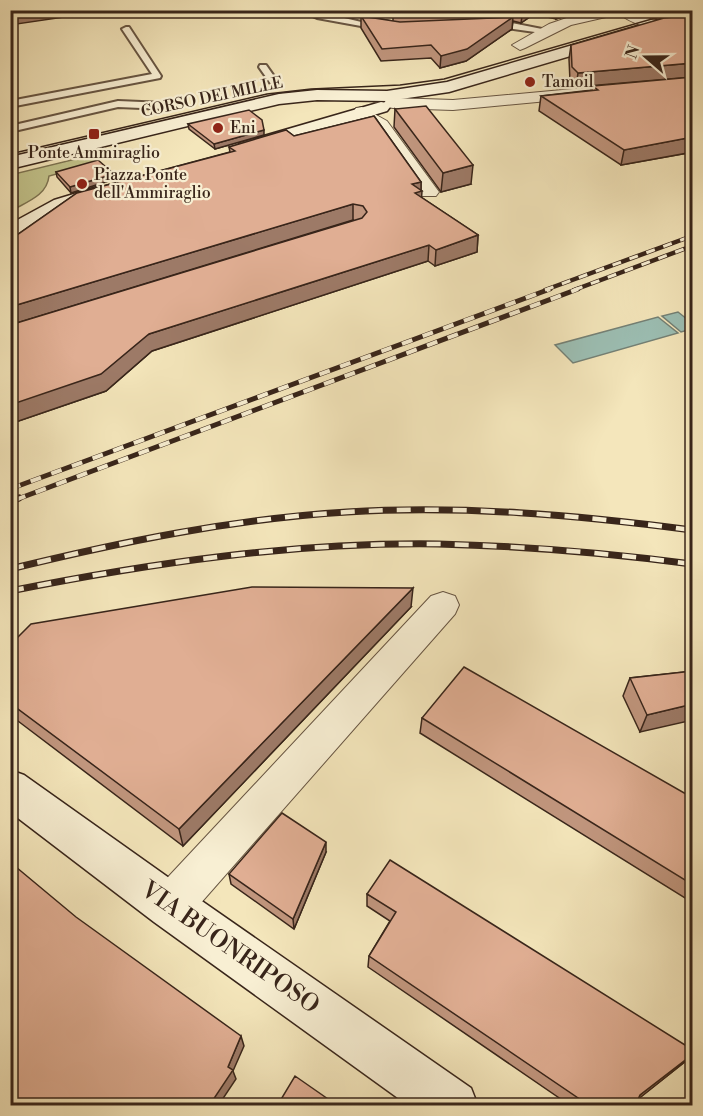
<svg xmlns="http://www.w3.org/2000/svg" width="703" height="1116" font-family="'Libre Bodoni',serif">
<style>
.green{fill:#c2c38b;stroke:#7d7452;stroke-width:1.5}
.water{fill:#9cbfb4;stroke:#748176;stroke-width:1.5}
.lines{fill:none;stroke-linecap:round;stroke-linejoin:round}
.lane-casing{stroke:#675542;stroke-width:4}
.street-casing{stroke:#675542;stroke-width:2}
.secondary-casing{stroke:#38251a;stroke-width:3}
.lane{fill:#f8efd3;fill-rule:evenodd}
.street{fill:#f8efd3;fill-rule:evenodd}
.secondary{fill:#f8efd3;fill-rule:evenodd}
.tram{stroke:#38251a;stroke-width:1.5}
.rail-far2-casing{stroke:#38251a;stroke-width:4.5}
.rail-far1-casing{stroke:#38251a;stroke-width:5}
.rail-casing{stroke:#38251a;stroke-width:7}
.rail-far2{stroke:#f8efd3;stroke-width:3;stroke-dasharray:9;stroke-linecap:butt}
.rail-far1{stroke:#f8efd3;stroke-width:4;stroke-dasharray:11;stroke-linecap:butt}
.rail{stroke:#f8efd3;stroke-width:4.5;stroke-dasharray:14;stroke-linecap:butt}
.wall{fill:#c1967e;stroke:#38251a;stroke-width:1.5;fill-rule:evenodd}
.shaded-wall{fill:#9d7a67;stroke:#38251a;stroke-width:1.5}
.building{fill:#e0ae93;stroke:#38251a;stroke-width:1.5}
.poi-dot{fill:#8f2418;stroke:#f8efd3;stroke-width:2}
.labels{text-anchor:middle;dominant-baseline:central;stroke-width:4.5;stroke-linejoin:round;paint-order:stroke}
.far-poi-label{font-size:16px;fill:#38251a;stroke:#f8efd3;text-anchor:start}
.far-street-label{font-size:16px;fill:#38251a;stroke:#f8efd3}
.near-street-label{font-size:24px;fill:#38251a;stroke:#f8efd3}
</style>
<rect width="100%" height="100%" fill="#f4e6bb"/>
<filter id="stains"><feTurbulence type="fractalNoise" baseFrequency=".00333" numOctaves="4"/><feColorMatrix values="0 0 0 0 .2 0 0 0 0 .09 0 0 0 0 .02 0 0 0 .5 -.17"/></filter>
<radialGradient id="worn" r=".72"><stop offset=".6" stop-color="#630" stop-opacity="0"/><stop offset="1" stop-color="#630" stop-opacity=".3"/></radialGradient>
<path class="green" d="M92,155l5,8 -48,13c-2,20 -23,26 -38,35l-1,-36z"/>
<path class="water" d="M678,312l14,11v6l-11,3 -19,-16z
M658,317l20,16 -105,30 -18,-18z"/>
<g class="lines">
<g class="lane-casing">
<path id="lane" d="M299,10h11l77,18 -4,2 -66,-12z
M507,22l35,7 4,2 -4,2 -56,-8z
M126,27h3l32,49 -1,2 -150,29v-6l142,-27 -30,-45z
M260,65h6l12,17 -1,2h-6l-12,-17z
M118,101l47,2 5,3 -5,3 -47,-2 -108,25v-6z"/>
</g>
<g class="street-casing">
<path id="street" d="M590,10h43l19,10 13,2 27,-4v8c-27,7 -50,4 -73,-12l-48,11 -46,23 -5,2 -8,-5 37,-21z
M584,88l6,1 2,4 -2,4 -137,13 -60,-2 -6,-1 -3,-4 3,-4 6,-1 60,2z
M362,107l25,14 52,71 -3,4h-14l-47,-67 -22,-17 3,-4z
M443,592l12,4 4,9 -4,9 -270,307 -15,6 -15,-6 -6,-15 6,-15 276,-295z"/>
</g>
<g class="secondary-casing">
<path id="secondary" d="M692,10v10l-243,72 -62,9 -70,-1 -38,4 -269,65v-12l269,-63 38,-4 70,1 60,-9z
M381,102l6,1 3,4 -3,4 -140,42 -7,-2 -3,-4 3,-4z
M97,187l7,2 3,4 -3,4 -34,13 -60,30v-16l44,-24z
M10,770l14,5 162,115 285,198 7,18h-69l-255,-184 -144,-110z"/>
</g>
<use href="#lane" class="lane"/>
<use href="#street" class="street"/>
<use href="#secondary" class="secondary"/>
<path class="tram" d="M10,154l257,-60 44,-5 89,-4 44,-6 239,-69"/>
<g class="rail-far2-casing">
<path id="rail-far2" d="M545,290l147,-54
M574,290l118,-44"/>
</g>
<g class="rail-far1-casing">
<path id="rail-far1" d="M10,489l540,-200
M15,500l563,-211"/>
</g>
<g class="rail-casing">
<path id="rail" d="M10,502l9,-4
M10,569c111,-27 222,-50 337,-57 115,-7 230,3 345,18
M10,591c141,-28 284,-49 428,-47 86,2 170,9 254,20"/>
</g>
<use href="#rail-far2" class="rail-far2"/>
<use href="#rail-far1" class="rail-far1"/>
<use href="#rail" class="rail"/>
</g>
<path class="wall" d="M399,10h183l-26,9 -22,-5 -13,9 -8,-2 -1,8 -46,32 -26,7 -9,-10 -50,3 -20,-33v-12l32,5v-10z
M639,10h46l-29,8z
M693,15v137l-72,13 -82,-54 2,-15 51,-6 1,-4 44,-4 -61,5 -6,-6 -1,-22 2,-14z
M395,109l76,75 -30,8 -47,-65z
M374,116l47,66v15l57,38 -1,17 -42,14 -7,-5 -276,90 -46,40 -96,33v-184l67,-47 153,-41 -1,-5 57,-17 8,6zM353,220h1l-248,76z
M188,124l76,11 -49,14 -26,-20z
M56,172l59,7 -44,14 -14,-16z
M693,588v37l-5,-25z
M411,607l-228,239 -173,-131v-70z
M693,671l-53,61 -17,-36 7,-18z
M422,718l271,80v105l-273,-170z
M326,852l-32,77 -63,-45 -2,-10z
M367,894l319,167 -48,38 -3,7h-64l-203,-139 1,-11 21,-35 -23,-15z"/>
<path class="shaded-wall" d="M91,10l1,3 -82,12v-14z
M523,10h11v4l-13,9z
M558,10h24l-26,9z
M657,10h28l-29,8z
M513,17l-1,12 -46,32 -26,7 1,-12z
M693,63l-1,14 -116,10 2,-14z
M264,130v5l-49,14 -1,-5z
M693,137v15l-72,13 3,-15z
M473,165l-2,19 -30,8 2,-19z
M114,174l1,5 -44,14 -1,-6z
M421,182v9h1l-1,16 -9,-23z
M353,204v16l-343,105v-18z
M478,235l-1,17 -42,14 1,-16z
M429,245l-1,16 -276,90 -46,40 -96,33v-19l139,-71z
M413,588l-2,19 -228,239 -4,-17z
M693,704v16l-53,12 7,-17z
M326,842v10l-32,77 -1,-10z
M241,1036l3,10 -11,25 3,8 -18,27h-9l19,-39z
M693,1054l-7,7 -54,43 8,-9z"/>
<path class="building" d="M693,15v48l-115,10 -6,-6 -1,-22 93,-27z
M361,16l39,6 113,-5 -46,32 -26,7 -10,-11 -49,4z
M693,77v60l-69,13 -83,-54 57,-6 -5,-4z
M426,106l47,59 -30,8 -48,-64z
M249,110l13,10 2,10 -50,14 -26,-20z
M374,116l47,66 -9,2 10,7 -7,2 63,42 -42,15 -7,-5 -280,89 -48,40 -91,31v-80l352,-107 5,-6 -4,-6 -10,-2 -343,103v-67l67,-47 158,-42 -6,-4 57,-17 8,6z
M98,160l16,14 -44,13 -14,-15z
M252,587l161,1 -234,241 -169,-126v-58l21,-21z
M464,667l229,131v87l-271,-167z
M693,671v33l-46,11 -17,-37z
M282,813l44,29 -33,77 -64,-45z
M390,860l303,190v4l-53,41 -5,11h-45l-221,-150 27,-44 -29,-18z
M10,862l66,55 165,119 -13,31 5,3 -24,36h-199z
M295,1076l43,30h-61z"/>
<g class="poi-dot">
<circle cx="530" cy="82" r="6"/>
<circle cx="218" cy="128" r="6"/>
<rect x="88" y="128" width="12" height="12" rx="3"/>
<circle cx="82" cy="184" r="6"/>
</g>
<g class="labels">
<g class="far-poi-label">
<text x="542" y="82">Tamoil</text>
<text x="230" y="128">Eni</text>
<text x="94" y="153" text-anchor="middle">Ponte Ammiraglio</text>
<text x="94" y="175">Piazza Ponte<tspan x="94" dy="18">dell'Ammiraglio</tspan></text>
</g>
<g class="far-street-label">
<text transform="translate(212 97) rotate(-12)">CORSO DEI MILLE</text>
</g>
<g class="near-street-label">
<text transform="translate(230 948) rotate(35)">VIA BUONRIPOSO</text>
</g>
</g>
<rect width="703" height="1116" fill="none" stroke="#f4e6bb" stroke-width="36"/>
<rect x="12" y="12" width="679" height="1092" fill="none" stroke="#38251a" stroke-width="3"/>
<rect x="18" y="18" width="667" height="1080" fill="none" stroke="#38251a" stroke-width="1.5"/>
<g transform="translate(646 57) rotate(290)" stroke="#f8efd3" stroke-width="4.5" paint-order="stroke">
<path d="M0-4.5L10 22L0 15L-10 22Z" fill="#38251a"/>
<text y="-9" font-size="16" font-weight="bold" text-anchor="middle" fill="#38251a">N</text>
</g>
<rect width="100%" height="100%" filter="url(#stains)"/>
<rect width="100%" height="100%" fill="url(#worn)"/>
</svg>
